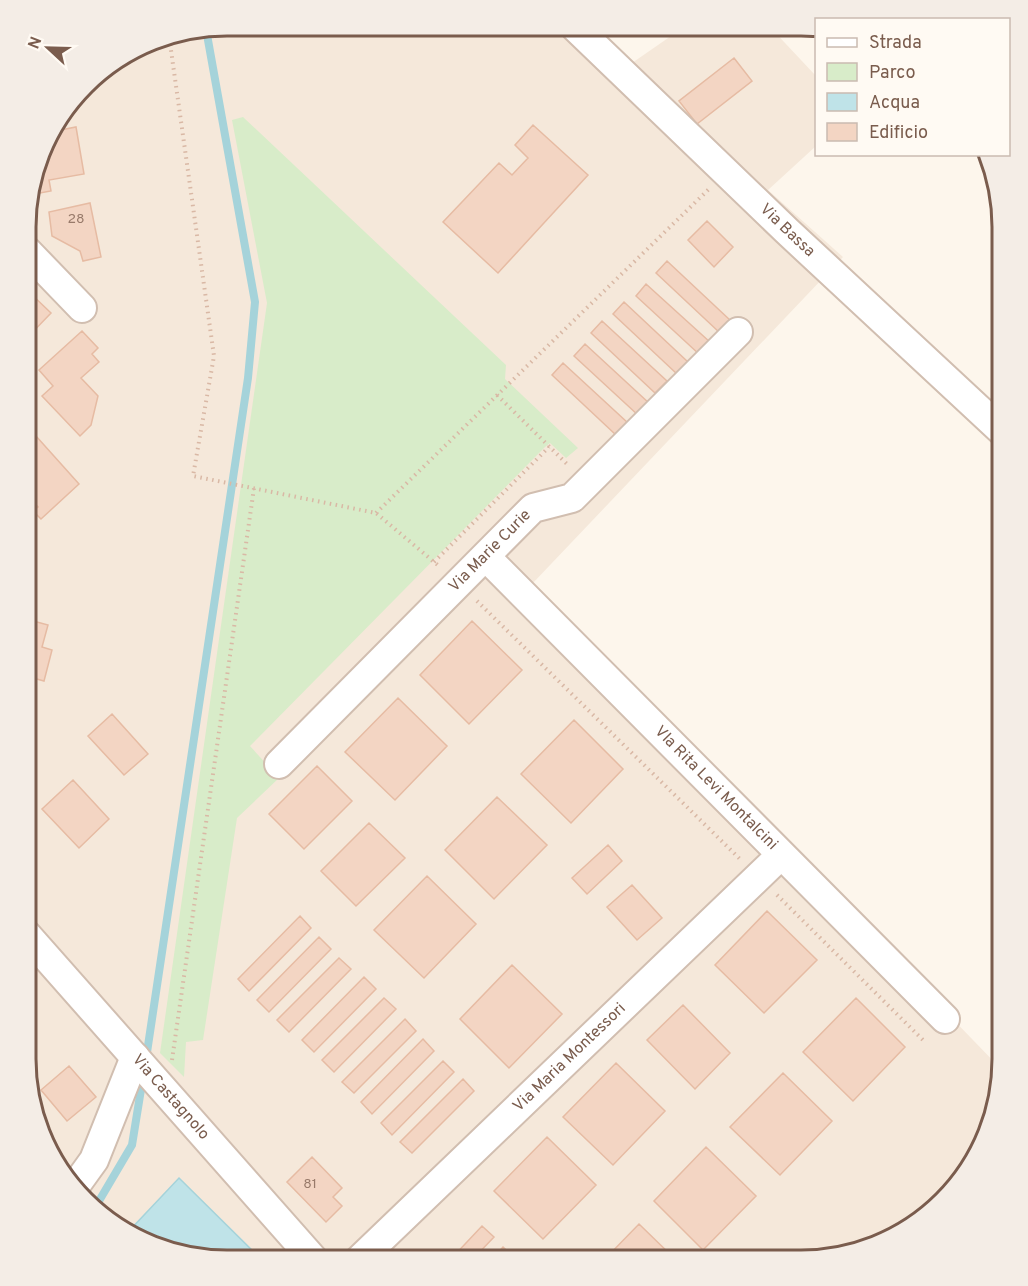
<svg xmlns="http://www.w3.org/2000/svg" width="1028" height="1286" font-family="Overpass,sans-serif">
<style>
.residential{fill:#f5e8da}
.green{fill:#d8ecc9}
.water{fill:#bfe3e8;stroke:#a5d3da;stroke-width:1.5}
.lines{fill:none;stroke-linecap:round;stroke-linejoin:round}
.stream{stroke:#a5d3da;stroke-width:8}
.building{fill:#f3d5c3;stroke:#e6bba3;stroke-width:1.5}
.minor-casing{stroke:#d1beb0;stroke-width:32}
.path{stroke:#d9b8a5;stroke-width:4;stroke-dasharray:1.5 4.5;stroke-linecap:butt}
.minor{stroke:#fff;stroke-width:28}
.labels{text-anchor:middle;dominant-baseline:central;stroke-width:6;stroke-linejoin:round;paint-order:stroke}
.number-label{font-size:14px;fill:#987a6a}
.street-label{font-size:16px;fill:#7a5c4d;stroke:#fffaf3}
.rim{fill:none;stroke:#7a5c4d;stroke-width:3}
</style>
<rect width="100%" height="100%" fill="#fdf6ec"/>
<path class="residential" d="M227,26l366,1 39,36 52,-36h86l46,49v70l-48,44 75,67 -311,327 470,486 -33,101 -68,63 -87,26h-600l-99,-33 -63,-68 -26,-100 1,-858 25,-74 42,-52 68,-39z"/>
<path class="green" d="M243,117l263,248 -1,14 73,69 -12,10 -16,-15 -5,4 -295,299 29,32 -42,40 -34,222 -17,2 -2,35 -24,-24 107,-750 -35,-183z"/>
<path class="water" d="M179,1178l83,82h-48l-85,-29z"/>
<g class="lines">
<path class="stream" d="M146,1059l102,-681 7,-76 -49,-273
M96,1206l36,-61 11,-68"/>
</g>
<path class="building" d="M734,58l18,23 -55,43 -18,-23z
M533,125l55,50 -90,98 -55,-51 56,-59 13,12 16,-17 -13,-13z
M76,127l8,47 -35,6 2,11 -22,4 22,-63z
M90,203l11,54 -18,4 -3,-10 -28,-15 -3,-24z
M707,221l26,26 -19,20 -26,-27z
M667,261l64,60 -11,12 -64,-60z
M646,284l65,59 -11,12 -64,-59z
M28,291l23,22 -24,25v-46z
M624,302l64,60 -11,12 -64,-60z
M602,321l65,60 -12,12 -64,-60z
M82,331l16,17 -6,6 7,8 -18,16 17,18 -7,29 -11,11 -38,-40 11,-10 -14,-16z
M585,344l65,60 -11,12 -65,-60z
M563,363l65,60 -12,12 -64,-60z
M27,426l52,58 -38,35 -8,-8 5,-4 -11,-12z
M26,619l22,6 -6,22 10,3 -8,31 -18,-5 3,-16 -3,-1z
M472,621l50,49 -53,54 -49,-49z
M398,698l49,48 -52,54 -50,-48z
M112,714l36,40 -24,21 -36,-39z
M574,720l49,49 -52,54 -50,-49z
M317,766l35,35 -48,48 -35,-35z
M73,780l36,39 -30,29 -37,-39z
M497,797l50,48 -53,54 -49,-49z
M369,823l36,35 -49,48 -35,-35z
M608,845l14,16 -35,33 -15,-16z
M427,876l49,48 -52,54 -50,-48z
M632,885l30,33 -25,22 -30,-33z
M767,911l50,49 -53,53 -49,-48z
M300,916l11,12 -62,63 -11,-12z
M319,937l12,12 -62,63 -12,-12z
M339,958l12,11 -62,63 -12,-12z
M512,965l50,49 -53,54 -49,-49z
M364,977l12,12 -62,63 -12,-12z
M384,998l12,11 -62,63 -12,-12z
M856,998l49,49 -52,54 -50,-49z
M683,1005l47,48 -35,36 -48,-49z
M26,1014l9,13 -9,7z
M405,1019l11,12 -62,62 -12,-11z
M423,1039l11,12 -62,63 -11,-12z
M443,1061l11,11 -62,63 -11,-12z
M616,1063l49,48 -52,54 -50,-48z
M69,1066l27,31 -29,24 -26,-31z
M783,1073l49,48 -52,54 -50,-48z
M463,1079l11,12 -62,62 -12,-11z
M547,1137l49,48 -53,54 -49,-48z
M706,1147l50,49 -53,54 -49,-49z
M312,1157l30,31 -9,9 9,9 -16,16 -39,-40z
M639,1224l37,36h-72z
M482,1226l12,11 -22,23h-22z
M503,1247l12,11 -2,2h-22z"/>
<g class="lines">
<g class="minor-casing">
<g id="minor">
<path id="s1" d="M575,27l212,204 215,200"/>
<path d="M27,251l55,57"/>
<path id="s2" d="M486,557l459,462"/>
<path id="s3" d="M279,764l254,-256 39,-10 166,-166"/>
<path id="s4" d="M26,934l288,326"/>
<path d="M76,1185l18,-25 41,-103"/>
<path id="s5" d="M359,1260l422,-405"/>
</g>
</g>
<path class="path" d="M149,44l20,-8 45,320 -21,120 183,37 64,54
M497,395l72,71
M376,513l333,-324
M434,562l115,-115
M477,601l264,259
M777,895l148,147
M172,1060l82,-572"/>
<use href="#minor" class="minor"/>
</g>
<g class="labels">
<g class="number-label">
<text x="76" y="219">28</text>
<text x="310" y="1184">81</text>
</g>
<g class="street-label">
<text stroke="none"><textPath href="#s1" startOffset="294">Via Bassa</textPath></text>
<text stroke="none"><textPath href="#s3" startOffset="300">Via Marie Curie</textPath></text>
<text stroke="none"><textPath href="#s2" startOffset="326">VIa Rita Levi Montalcini</textPath></text>
<text stroke="none"><textPath href="#s5" startOffset="292">Via Maria Montessori</textPath></text>
<text stroke="none"><textPath href="#s4" startOffset="218">Via Castagnolo</textPath></text>
</g>
</g>
<path d="M0 0H1028V1286H0ZM227 36H801A191 191 0 0 1 992 227V1059A191 191 0 0 1 801 1250H227A191 191 0 0 1 36 1059V227A191 191 0 0 1 227 36Z" fill="#f4ede6" fill-rule="evenodd"/>
<path class="rim" d="M227 36H801A191 191 0 0 1 992 227V1059A191 191 0 0 1 801 1250H227A191 191 0 0 1 36 1059V227A191 191 0 0 1 227 36Z"/>
<rect x="815" y="18" width="195" height="138" fill="#fffaf3" stroke="#cabbb1" stroke-width="1.5"/>
<rect x="827" y="38" width="30" height="9" fill="#ffffff" stroke="#cabbb1" stroke-width="1.5"/>
<text x="869" y="48" font-size="18" fill="#7a5c4d">Strada</text>
<rect x="827" y="63" width="30" height="18" fill="#d8ecc9" stroke="#cabbb1" stroke-width="1.5"/>
<text x="869" y="78" font-size="18" fill="#7a5c4d">Parco</text>
<rect x="827" y="93" width="30" height="18" fill="#bfe3e8" stroke="#cabbb1" stroke-width="1.5"/>
<text x="869" y="108" font-size="18" fill="#7a5c4d">Acqua</text>
<rect x="827" y="123" width="30" height="18" fill="#f3d5c3" stroke="#cabbb1" stroke-width="1.5"/>
<text x="869" y="138" font-size="18" fill="#7a5c4d">Edificio</text>
<g transform="translate(48 48) rotate(292)" stroke="#fffaf3" stroke-width="4.5" paint-order="stroke">
<path d="M0-4.5L10 22L0 15L-10 22Z" fill="#7a5c4d"/>
<text y="-9" font-size="16" font-weight="bold" text-anchor="middle" fill="#7a5c4d">N</text>
</g>
</svg>
